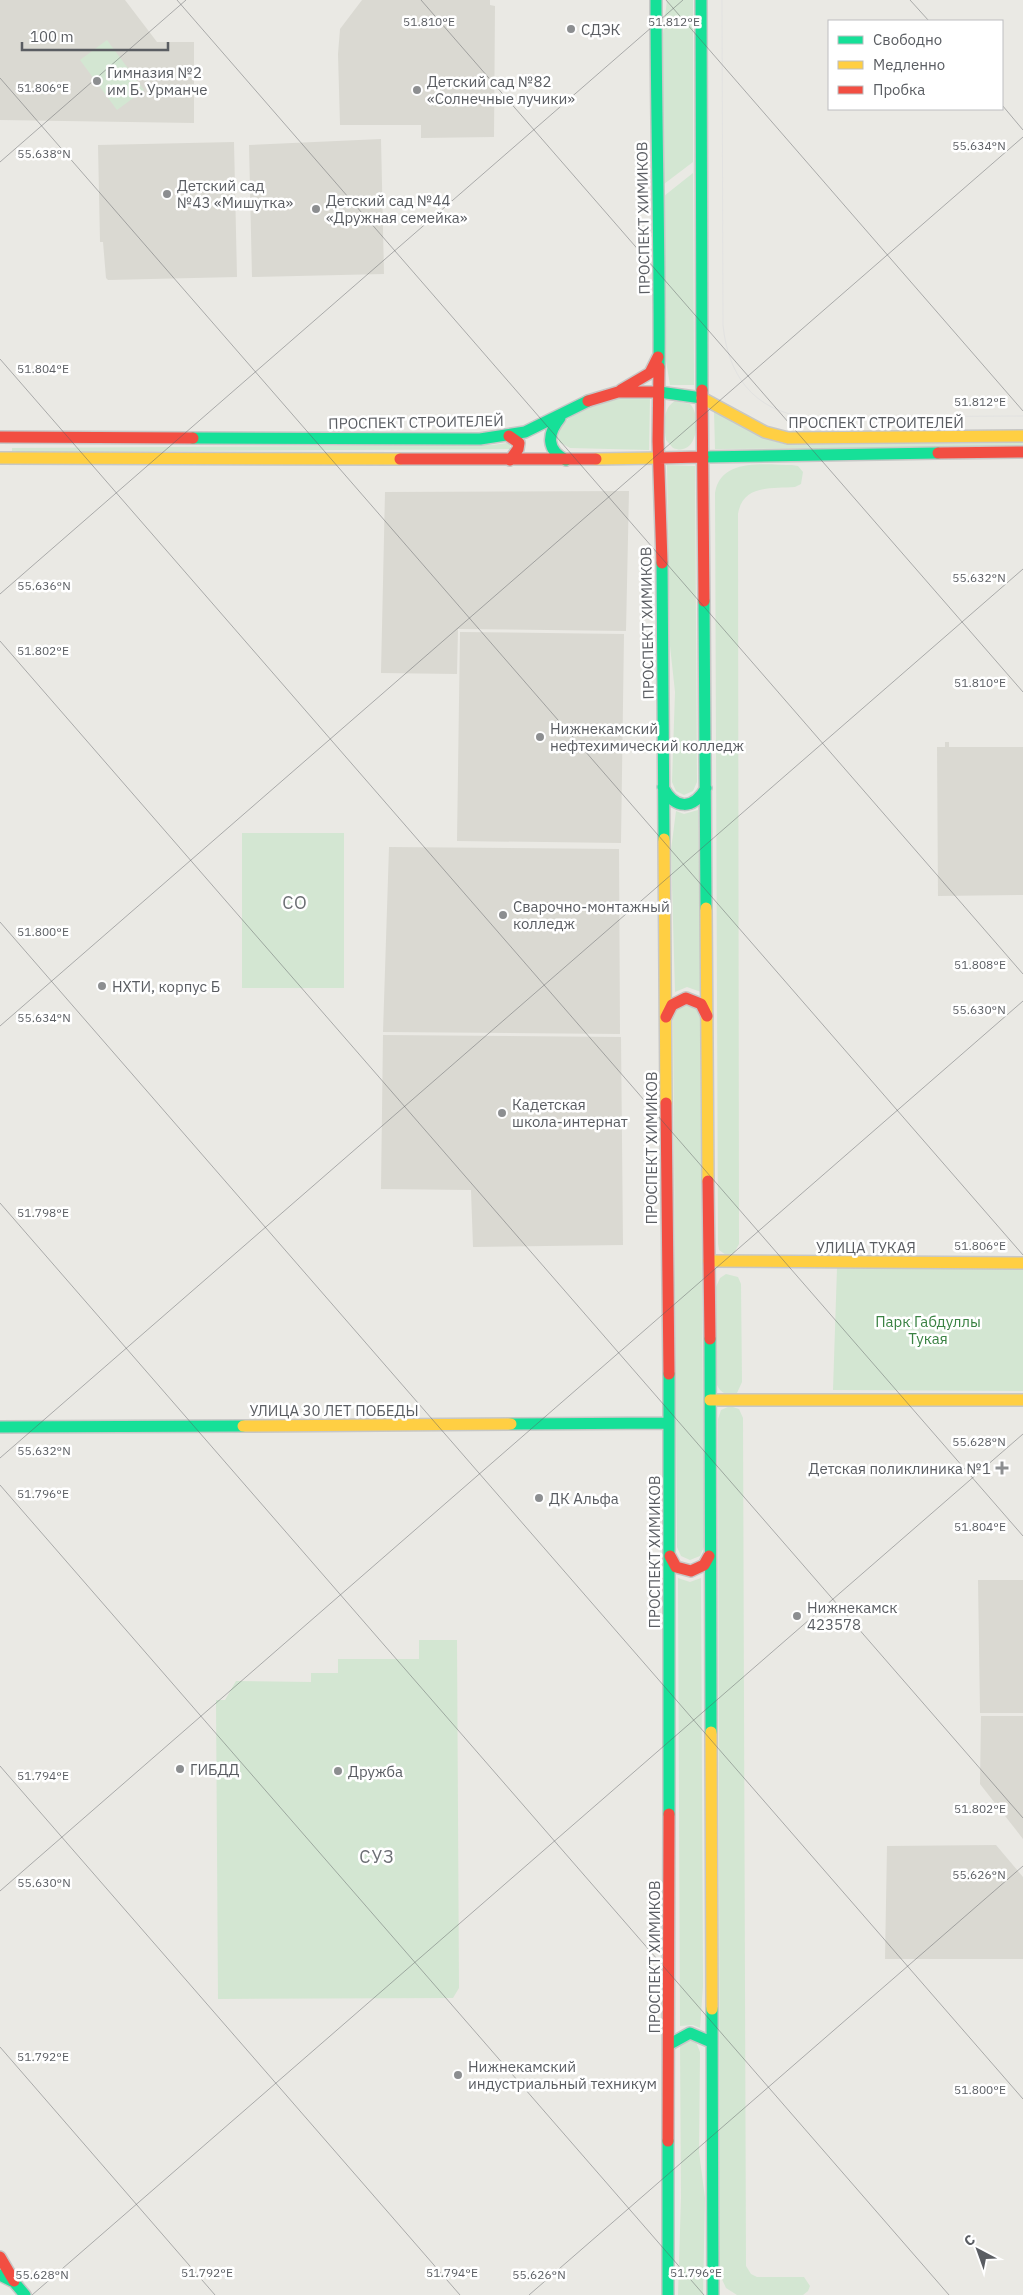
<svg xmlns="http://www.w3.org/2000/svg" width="1023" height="2295" font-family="'IBM Plex Sans',sans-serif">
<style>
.education{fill:#dad9d2}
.green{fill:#d3e6d2}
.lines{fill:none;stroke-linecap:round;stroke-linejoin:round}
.fast-casing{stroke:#c7c7c6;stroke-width:14}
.slow-casing{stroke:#c7c7c6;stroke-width:14}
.jam-casing{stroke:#c7c7c6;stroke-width:14}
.fast{stroke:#16e098;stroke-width:11}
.slow{stroke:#ffcf43;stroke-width:11}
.jam{stroke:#f24e42;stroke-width:11}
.tram{stroke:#e2e2e1;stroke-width:1}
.ticks{fill:none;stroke:#5a5d62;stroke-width:1;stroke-opacity:0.45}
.poi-dot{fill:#8c8e90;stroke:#fff;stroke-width:2}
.labels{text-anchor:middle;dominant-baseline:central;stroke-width:5;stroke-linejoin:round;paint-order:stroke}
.poi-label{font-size:15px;fill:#5a5d62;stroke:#fff;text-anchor:start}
.street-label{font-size:15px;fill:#5a5d62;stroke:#fff}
.park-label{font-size:15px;fill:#3a8243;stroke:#fff}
.quarter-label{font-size:18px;letter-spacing:1px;fill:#6c6f74;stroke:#fff}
.ticks-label{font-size:12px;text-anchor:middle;fill:#5a5d62;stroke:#fff;stroke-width:5;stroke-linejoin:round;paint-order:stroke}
</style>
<rect width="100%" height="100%" fill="#eae9e4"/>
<path class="education" d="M0,0h125l32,42h37v81l-194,-3z
M362,0h128v5l5,1 -1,131 -73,1v-13h-81l-2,-71 2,-25z
M381,139l3,135 -132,3 -3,-132z
M234,142l3,135 -129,3 -2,-2 -3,-36h-3l-2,-97z
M629,491l-3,140 -168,-2 -1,45 -76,-1 4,-181z
M460,632l164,2 -3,209 -164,-2z
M945,742h4v5h74v148l-85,1 -1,-149h8z
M389,847l230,2 1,185 -237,-2z
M383,1035l238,2 2,208 -150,2 -2,-57 -90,-1z
M978,1580h45v133h-43z
M981,1716h42v123l-43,-55z
M996,1845l27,32v82h-138l2,-113z"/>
<path class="green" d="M667,0h26v162l-29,22 -2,-141z
M107,40l37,50 -27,20 -37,-50z
M693,173l1,212h-24l-4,-24 -2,-165z
M629,397l21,1 -1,52 -79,-2 -11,-6c-10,-27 51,-42 70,-45z
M675,401l15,3c11,10 9,54 -17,44l-7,-8c-2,-13 -4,-32 9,-39z
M714,411l52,28 22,6 235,-2v5l-308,1z
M507,443l3,1v5l-498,3v-4l480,-3z
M667,465l28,1 2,316 -4,9 -9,4 -8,-4 -4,-9 3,-90 -5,-46z
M792,465l6,1 5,6 -2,12 -6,3c-24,2 -52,-3 -57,27l1,730 -5,9 -8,2 -7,-5 -1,-6 -3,-751c6,-36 50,-28 77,-28z
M698,810l3,182 -14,-5 -12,5 -4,-142 5,-39 8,3z
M242,833h102v155h-102z
M683,1004l13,4 4,9 4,530 -4,9 -10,4 -9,-4 -4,-9 -4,-530 1,-5z
M837,1268l186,1v122l-190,-1z
M726,1274l12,3 3,7 1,98 -5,11c-9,3 -16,1 -20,-8l-1,-98 4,-9z
M730,1406l9,3 4,9 3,848 5,8 6,3h47l6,9 -2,5 -5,4h-66l-11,-7 -6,-13 -2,-856 3,-9z
M678,1578l12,4 11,-4 2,408 -3,42 -7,-3 -13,1z
M419,1640h38l2,348 -6,10 -235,1 -2,-299h9l11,-19 75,1v-9h27v-14h81z
M691,2039l5,3 4,10 -1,100 6,46 -2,97h-25l3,-97 -1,-156z"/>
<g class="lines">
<g class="fast-casing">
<path id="fast" d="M656,0c0,122 4,244 3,367
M701,0l1,390
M659,392l43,6
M560,418c-13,16 -14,32 6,42
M193,438l287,1 45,-7 63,-31
M703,457l235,-4
M662,563l2,276
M704,601l2,307
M663,787c12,23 30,23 43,1
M710,1339l1,393
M669,1374v440
M511,1424l158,-1
M0,1427l243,-1
M712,2009l1,286
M670,2044l20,-11 21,9
M0,2275l14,7 11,13
M668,2295v-154"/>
</g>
<g class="slow-casing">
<path id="slow" d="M702,398l63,34 23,6 235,-2
M0,458l400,1
M596,459l63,-1
M664,839l2,264
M706,908l2,273
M709,1261l314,2
M710,1400h313
M243,1426l268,-2
M711,1732l1,277"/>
</g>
<g class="jam-casing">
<path id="jam" d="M659,367l-1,74 4,122
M621,390l29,-17 8,-16
M702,390l2,211
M588,401l30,-9h41
M509,436l10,7 -1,6 -8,11
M0,437l193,1
M938,453l85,-1
M659,458l44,-1
M400,459h196
M666,1017l6,-12 14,-7 15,6 6,12
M666,1103l3,271
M708,1181l2,158
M670,1556l6,11 15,4 13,-6 5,-9
M668,2141l1,-327
M0,2257l14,24"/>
</g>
<use href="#fast" class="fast"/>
<use href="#slow" class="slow"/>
<use href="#jam" class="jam"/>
<path class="tram" d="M722,0l1,325c5,50 30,85 82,92l218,-1"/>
</g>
<path class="ticks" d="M177,0l846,974M421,0l602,692M666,0l357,411M910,0l19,21M0,78l1023,1177M1002,105l21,25M0,162l186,-162M0,359l1023,1177M0,594l683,-594M0,641l1023,1177M0,922l1023,1177M0,1026l1023,-889M0,1203l949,1092M0,1458l1023,-889M0,1485l704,810M0,1766l460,529M0,1891l1023,-890M0,2047l215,248M32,2295l991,-861M529,2295l494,-429"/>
<g class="poi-dot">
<circle cx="571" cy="29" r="5"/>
<circle cx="97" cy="81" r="5"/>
<circle cx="417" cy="90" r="5"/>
<circle cx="167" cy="194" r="5"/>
<circle cx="316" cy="209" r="5"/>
<circle cx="540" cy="737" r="5"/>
<circle cx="503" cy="915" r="5"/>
<circle cx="102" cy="986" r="5"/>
<circle cx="502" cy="1113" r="5"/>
<path d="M999.5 1460.5h5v5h5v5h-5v5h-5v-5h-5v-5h5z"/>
<circle cx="539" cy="1498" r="5"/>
<circle cx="797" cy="1616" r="5"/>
<circle cx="180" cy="1769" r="5"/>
<circle cx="338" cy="1771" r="5"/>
<circle cx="458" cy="2075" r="5"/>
</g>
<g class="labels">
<g class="poi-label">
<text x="581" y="29">СДЭК</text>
<text x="107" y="72">Гимназия №2<tspan x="107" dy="17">им Б. Урманче</tspan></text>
<text x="427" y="81">Детский сад №82<tspan x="427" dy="17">«Солнечные лучики»</tspan></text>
<text x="177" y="185">Детский сад<tspan x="177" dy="17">№43 «Мишутка»</tspan></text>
<text x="326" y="200">Детский сад №44<tspan x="326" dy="17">«Дружная семейка»</tspan></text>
<text x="550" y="728">Нижнекамский<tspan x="550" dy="17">нефтехимический колледж</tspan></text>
<text x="513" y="906">Сварочно-монтажный<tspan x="513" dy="17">колледж</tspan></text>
<text x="112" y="986">НХТИ, корпус Б</text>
<text x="512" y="1104">Кадетская<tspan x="512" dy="17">школа-интернат</tspan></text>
<text x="991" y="1468" text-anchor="end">Детская поликлиника №1</text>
<text x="549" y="1498">ДК Альфа</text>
<text x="807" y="1607">Нижнекамск<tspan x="807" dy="17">423578</tspan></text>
<text x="190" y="1769">ГИБДД</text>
<text x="348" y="1771">Дружба</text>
<text x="468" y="2066">Нижнекамский<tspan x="468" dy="17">индустриальный техникум</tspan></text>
</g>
<g class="street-label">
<text transform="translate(643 218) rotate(-91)">ПРОСПЕКТ ХИМИКОВ</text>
<text transform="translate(416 422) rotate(-1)">ПРОСПЕКТ СТРОИТЕЛЕЙ</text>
<text x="876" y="422">ПРОСПЕКТ СТРОИТЕЛЕЙ</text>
<text transform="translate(647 623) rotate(-91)">ПРОСПЕКТ ХИМИКОВ</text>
<text transform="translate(651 1148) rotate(-90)">ПРОСПЕКТ ХИМИКОВ</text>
<text x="866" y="1247">УЛИЦА ТУКАЯ</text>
<text x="334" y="1410">УЛИЦА 30 ЛЕТ ПОБЕДЫ</text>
<text transform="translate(654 1552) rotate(-90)">ПРОСПЕКТ ХИМИКОВ</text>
<text transform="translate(654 1957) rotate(-90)">ПРОСПЕКТ ХИМИКОВ</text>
</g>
<g class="park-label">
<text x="928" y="1321">Парк Габдуллы<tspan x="928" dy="17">Тукая</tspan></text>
</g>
<g class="quarter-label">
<text x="295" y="902">СО</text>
<text x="377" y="1856">СУЗ</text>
</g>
</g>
<g class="ticks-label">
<text x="429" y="26">51.810°E</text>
<text x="674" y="26">51.812°E</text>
<text x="43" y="92">51.806°E</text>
<text x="979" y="150">55.634°N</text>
<text x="44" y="158">55.638°N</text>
<text x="43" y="373">51.804°E</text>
<text x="980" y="406">51.812°E</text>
<text x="979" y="582">55.632°N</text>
<text x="44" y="590">55.636°N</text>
<text x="43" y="655">51.802°E</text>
<text x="980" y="687">51.810°E</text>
<text x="43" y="936">51.800°E</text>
<text x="980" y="969">51.808°E</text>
<text x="979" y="1014">55.630°N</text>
<text x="44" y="1022">55.634°N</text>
<text x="43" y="1217">51.798°E</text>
<text x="980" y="1250">51.806°E</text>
<text x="979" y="1446">55.628°N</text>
<text x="44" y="1455">55.632°N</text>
<text x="43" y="1498">51.796°E</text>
<text x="980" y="1531">51.804°E</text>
<text x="43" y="1780">51.794°E</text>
<text x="980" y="1813">51.802°E</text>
<text x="979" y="1879">55.626°N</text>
<text x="44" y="1887">55.630°N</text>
<text x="43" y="2061">51.792°E</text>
<text x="980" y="2094">51.800°E</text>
<text x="207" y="2277">51.792°E</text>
<text x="452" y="2277">51.794°E</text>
<text x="696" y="2277">51.796°E</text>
<text x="42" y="2279">55.628°N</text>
<text x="539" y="2279">55.626°N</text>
</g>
<rect x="828" y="20" width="175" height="90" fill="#ffffff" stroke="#bdbec0"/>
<rect x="838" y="36" width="25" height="8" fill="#16e098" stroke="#bdbec0"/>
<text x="873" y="45" font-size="15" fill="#5a5d62">Свободно</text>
<rect x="838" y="61" width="25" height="8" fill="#ffcf43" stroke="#bdbec0"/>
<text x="873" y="70" font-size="15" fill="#5a5d62">Медленно</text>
<rect x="838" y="86" width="25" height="8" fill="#f24e42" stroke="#bdbec0"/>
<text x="873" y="95" font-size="15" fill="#5a5d62">Пробка</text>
<g transform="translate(978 2250) rotate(319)" stroke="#ffffff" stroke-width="4" paint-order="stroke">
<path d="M0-4L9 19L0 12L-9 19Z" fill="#5a5d62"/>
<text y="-8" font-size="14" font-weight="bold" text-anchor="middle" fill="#5a5d62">С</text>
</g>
<path d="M22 42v8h146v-8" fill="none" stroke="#5a5d62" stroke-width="2.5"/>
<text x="30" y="42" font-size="15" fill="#5a5d62" stroke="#ffffff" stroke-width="4" paint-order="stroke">100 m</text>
</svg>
